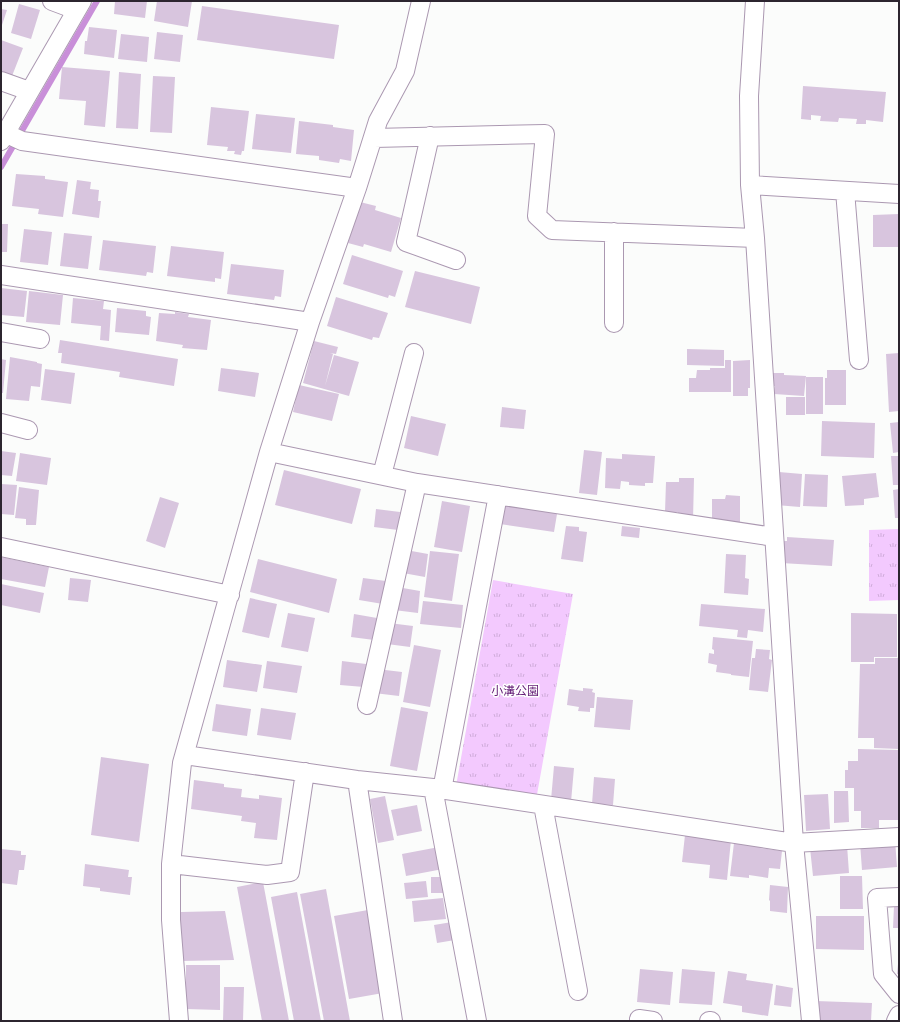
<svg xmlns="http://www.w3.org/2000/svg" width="900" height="1022" font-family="Quicksand,'Noto Sans JP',sans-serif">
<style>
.grass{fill:url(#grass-tufts)}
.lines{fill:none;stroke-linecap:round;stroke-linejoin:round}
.stream{stroke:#c98fd9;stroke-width:6}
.building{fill:#d8c5de}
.minor-casing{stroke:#ab98b1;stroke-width:20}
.minor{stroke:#fff;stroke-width:18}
.labels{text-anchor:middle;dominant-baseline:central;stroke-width:3;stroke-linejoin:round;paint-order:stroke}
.park-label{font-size:12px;fill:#672179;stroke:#fff}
</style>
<defs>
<pattern id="grass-tufts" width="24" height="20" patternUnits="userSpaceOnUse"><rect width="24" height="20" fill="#f3c9fe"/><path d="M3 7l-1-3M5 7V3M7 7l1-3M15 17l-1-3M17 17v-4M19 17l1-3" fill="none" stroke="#d0acda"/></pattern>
</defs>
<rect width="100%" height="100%" fill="#fbfcfb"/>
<path class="grass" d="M899,529v71l-30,1v-71z
M493,580l80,14 -37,206 -80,-14z"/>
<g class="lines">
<path class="stream" d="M1,167l96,-166"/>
</g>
<path class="building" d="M115,1h32l-2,17 -31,-4z
M157,1h35l-4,26 -34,-6z
M19,4l21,6 -9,29 -20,-6z
M202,6l137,19 -5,34 -137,-19z
M1,9l6,1 -5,15 -1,-1z
M89,27l28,3 -3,28 -30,-4 1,-13h2z
M157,32l26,3 -3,27 -26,-3z
M121,34l28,3 -2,25 -29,-3z
M1,40l22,8 -11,28 -11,-4z
M62,67l48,4 -5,56 -21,-2 2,-24 -27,-2z
M119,72l22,2 -3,55 -22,-1z
M153,76l22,1 -3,56 -22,-1z
M803,86l83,6 -3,30 -17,-2v4h-10l1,-5 -18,-1 -1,4 -18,-1 1,-5 -10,-1v5l-10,-1z
M211,107l38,4 -5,40h-2l-1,4 -7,-1 1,-3h-8l1,-4 -21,-2z
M256,114l39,4 -4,35 -39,-4z
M299,121l34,4v2l21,3 -3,31 -11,-2 -1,4 -20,-3v-4l-23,-2z
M16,174l29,2v3l23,3 -5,35 -25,-3 1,-5 -27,-3z
M77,180l14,2 -1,7 9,1 -1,11h3l-2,17 -27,-4z
M360,202l16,4 -1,4 26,8 -10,34 -27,-8 -1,3 -15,-4z
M899,214v33h-26v-32z
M1,224h7l-1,28h-6z
M24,229l28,3 -4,33 -28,-3z
M64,233l28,3 -4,33 -28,-3z
M103,240l53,6 -3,27 -6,-1 -1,4 -47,-6z
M171,246l53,6 -3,27 -6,-1v4l-48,-6z
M352,255l51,16 -8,26 -6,-2 -1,3 -45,-14z
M231,264l53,6 -3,27 -6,-1 -1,4 -47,-6z
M415,271l65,16 -9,37 -66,-17z
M1,288l26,3 -3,26 -23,-2z
M29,291l34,4 -3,30 -34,-3z
M336,297l52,16 -9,25 -6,-1 -1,3 -45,-14z
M73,298l31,3 -1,8 8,1 -2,31 -9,-1 1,-14 -30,-3z
M117,308l29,3v5l5,1 -2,18 -34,-3z
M175,312l14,2 -1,3 23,3 -4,30 -25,-2 1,-3 -27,-4 3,-28 16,1z
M60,340l118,19 -4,27 -55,-9 1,-5 -59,-9 1,-10h-4z
M314,341l24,6 -2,7 -6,-1 3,1 -8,32 9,-31 25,7 -10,34 -46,-13z
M687,349l37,1v16l-37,-1z
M899,353v58l-10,1 -3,-58z
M10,357l27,5v1l5,1 -2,23 -9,-1 -2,15 -23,-2z
M1,359l5,1 -3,33h-2z
M725,360h6v32h-42v-14h7l1,-8h13v-2h15z
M750,360v28h-2v8h-15v-35z
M221,368l38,5 -4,24 -37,-6z
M45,369l30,4 -4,31 -30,-4z
M827,370h19v35h-21v-27h2z
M771,373h13v2l22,1 -2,20 -30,-2 1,-8h-4z
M806,377h17v37h-17z
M299,385l40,9 -7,27 -39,-9z
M786,397h19v18h-19z
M502,407l24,3 -2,19 -24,-2z
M411,416l35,8 -8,32 -34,-8z
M822,421l53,2 -1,35 -53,-2z
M899,422v30l-6,1 -3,-30z
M584,450l18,2 -5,43 -18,-2z
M1,451l15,2 -4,23 -11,-1z
M20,453l31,5 -4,27 -31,-4z
M622,454l33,2 -2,27h-8v3l-16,-1v-3l-8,-1 -1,8 -15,-1 1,-30 16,1z
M891,456h8v29h-6z
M284,470l77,19 -9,35 -77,-19z
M779,472l23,2 -2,33 -24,-2z
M876,473l3,24 -15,2v6l-19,1 -3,-30z
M805,474l23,1 -1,32 -24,-1z
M679,478h15l-1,42h-15v-8h-13l1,-30h13z
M1,484l16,1 -3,30 -13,-1z
M19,487l20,3 -3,35h-10v-6l-11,-1z
M899,489v29h-4l-2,-28z
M726,495l14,1v41l-28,-8v-30h13z
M160,497l19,6 -14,45 -19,-7z
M504,500l54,8 -4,24 -54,-8z
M442,501l28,5 -8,46 -28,-5z
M376,509l24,3 -2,18 -24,-3z
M566,526l13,1v4l8,1 -4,30 -22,-3z
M622,526l18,2 -1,10 -18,-2z
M787,537l47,3 -2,26 -51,-3 1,-22h5z
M406,550l22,4 -3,23 -22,-4z
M430,551l29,3 -7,47 -28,-4z
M726,554l20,1 -1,23 4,1 -1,16 -24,-2z
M1,557l48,10 -4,20 -44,-8z
M258,559l79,20 -8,34 -79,-21z
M70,578l21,2 -3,22 -20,-2z
M363,578l23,3 -3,23 -24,-4z
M1,584l43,9 -4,20 -39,-8z
M397,587l23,4 -2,22 -24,-3z
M250,598l27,6 -8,34 -27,-6z
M423,601l40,4 -2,23 -41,-4z
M701,604l64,5 -2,23 -15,-2 -1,8 -10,-1 1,-7 -39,-4z
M288,613l27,5 -7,34 -27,-5z
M851,613l46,1v43h-23v5h-23z
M354,614l23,4 -3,22 -23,-3z
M389,623l24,3 -3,21 -23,-3z
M713,637l40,4 -4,36 -18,-2v-1l-15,-2 1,-7 -9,-2 1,-10 5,1v-4l-2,-1z
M414,645l27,5 -11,57 -27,-5z
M756,649l14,1 -1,9 3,1 -4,32 -19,-2 3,-32h3z
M875,658h24v91l-25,-1v-10h-16l2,-74h15z
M227,660l35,5 -5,27 -34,-5z
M267,661l35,5 -5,27 -34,-5z
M342,661l24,3 -2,23 -24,-2z
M377,669l25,3 -3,24 -25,-3z
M583,688l10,1 -1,3 3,1 -1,15h-4v4l-12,-1 1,-4 -12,-2 2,-16 14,2z
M597,697l36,3 -3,30 -36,-3z
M216,704l35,5 -4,27 -35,-5z
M401,707l27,5 -11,59 -27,-5z
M261,708l35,5 -5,27 -34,-5z
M858,749l41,1v70h-20v8h-18v-17h-7v-23h-9v-18h3v-9h10z
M101,757l48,7 -10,78 -48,-7z
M554,766l20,2 -3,34 -20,-2z
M594,777l21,2 -2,26 -21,-1z
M194,780l30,4v3l18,2 -1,8 18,2v-4l23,3 -5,42 -23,-2 2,-15 -15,-2 1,-5 -51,-7z
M834,791h14l1,31 -15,1z
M828,794l2,35 -24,2 -2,-36z
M385,796l9,44 -16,3 -8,-44z
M417,805l5,26 -25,5 -6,-26z
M685,835l46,5 -4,40 -18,-2 1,-13 -28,-3z
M895,840l2,27 -35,3 -2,-27z
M734,843l27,3 -1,2 22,3 -2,18 -11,-1 -1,10 -19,-3v3l-19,-2z
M847,845l2,28 -36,3 -3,-28z
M439,847l4,22 -37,7 -4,-22z
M1,849l20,2v4h5l-2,15h-5l-2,15 -16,-2z
M85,864l44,6 -1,7h4l-2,18 -30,-4v-3l-17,-2z
M840,876h22l1,33h-23z
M431,877h18v16h-18z
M426,881l2,16 -22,2 -2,-16z
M263,882l26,139h-27l-25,-134z
M770,885l18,2 -1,26 -17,-2v-10l-1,-1z
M326,889l24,132h-26l-24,-127z
M297,892l24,129h-27l-23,-124z
M443,898l3,21 -32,3 -2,-21z
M894,906h5v22h-6z
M368,910l15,83 -34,6 -15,-83z
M225,911l9,49 -53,1v-49z
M816,916h48v34l-48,-1z
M452,922l3,18 -18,3 -3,-18z
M898,964h1v10h-2z
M186,965h34v45l-34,-1z
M640,969l33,3 -3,33 -33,-3z
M682,969l33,3 -3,33 -33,-2z
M728,971l19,3 -1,6 27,4 -5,32 -26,-4v-6l-19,-3z
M776,985l17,3 -2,19 -17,-2z
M224,987h20l-1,34h-20z
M816,1001l56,2 -1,18h-56z"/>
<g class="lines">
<g class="minor-casing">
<path id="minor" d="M52,1l24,9
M755,1l-6,95 1,89 5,53 39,605 17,178
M1,81l28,10
M5,133l17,8 335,47
M430,136l-24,106 50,18
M374,138l171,-4 -8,82 15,14 203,8
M1,141l81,-140
M750,185l149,9
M845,191l14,169
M614,232v91
M1,275l309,47
M1,332l39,7
M1,423l27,7
M269,452l148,31 357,54
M382,475l32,-122
M1,547l229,48
M367,705l50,-222
M185,755l172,25 76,8 361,55 105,-6
M357,780l36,241
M433,788l44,233
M442,790l56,-295
M543,805l35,186
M171,864l96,11 23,-3 15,-100
M899,897l-22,1 6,76 16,20
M639,1019l14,2
M179,1021l-8,-101v-56l11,-101 87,-311 41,-130 47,-134 21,-67 27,-50 16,-70
M709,1021h2
M896,1021l3,-6"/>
</g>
<use href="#minor" class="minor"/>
</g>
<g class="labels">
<g class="park-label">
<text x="515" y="690">小溝公園</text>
</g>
</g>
<rect width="900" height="1022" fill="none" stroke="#2c252f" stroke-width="4"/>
</svg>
